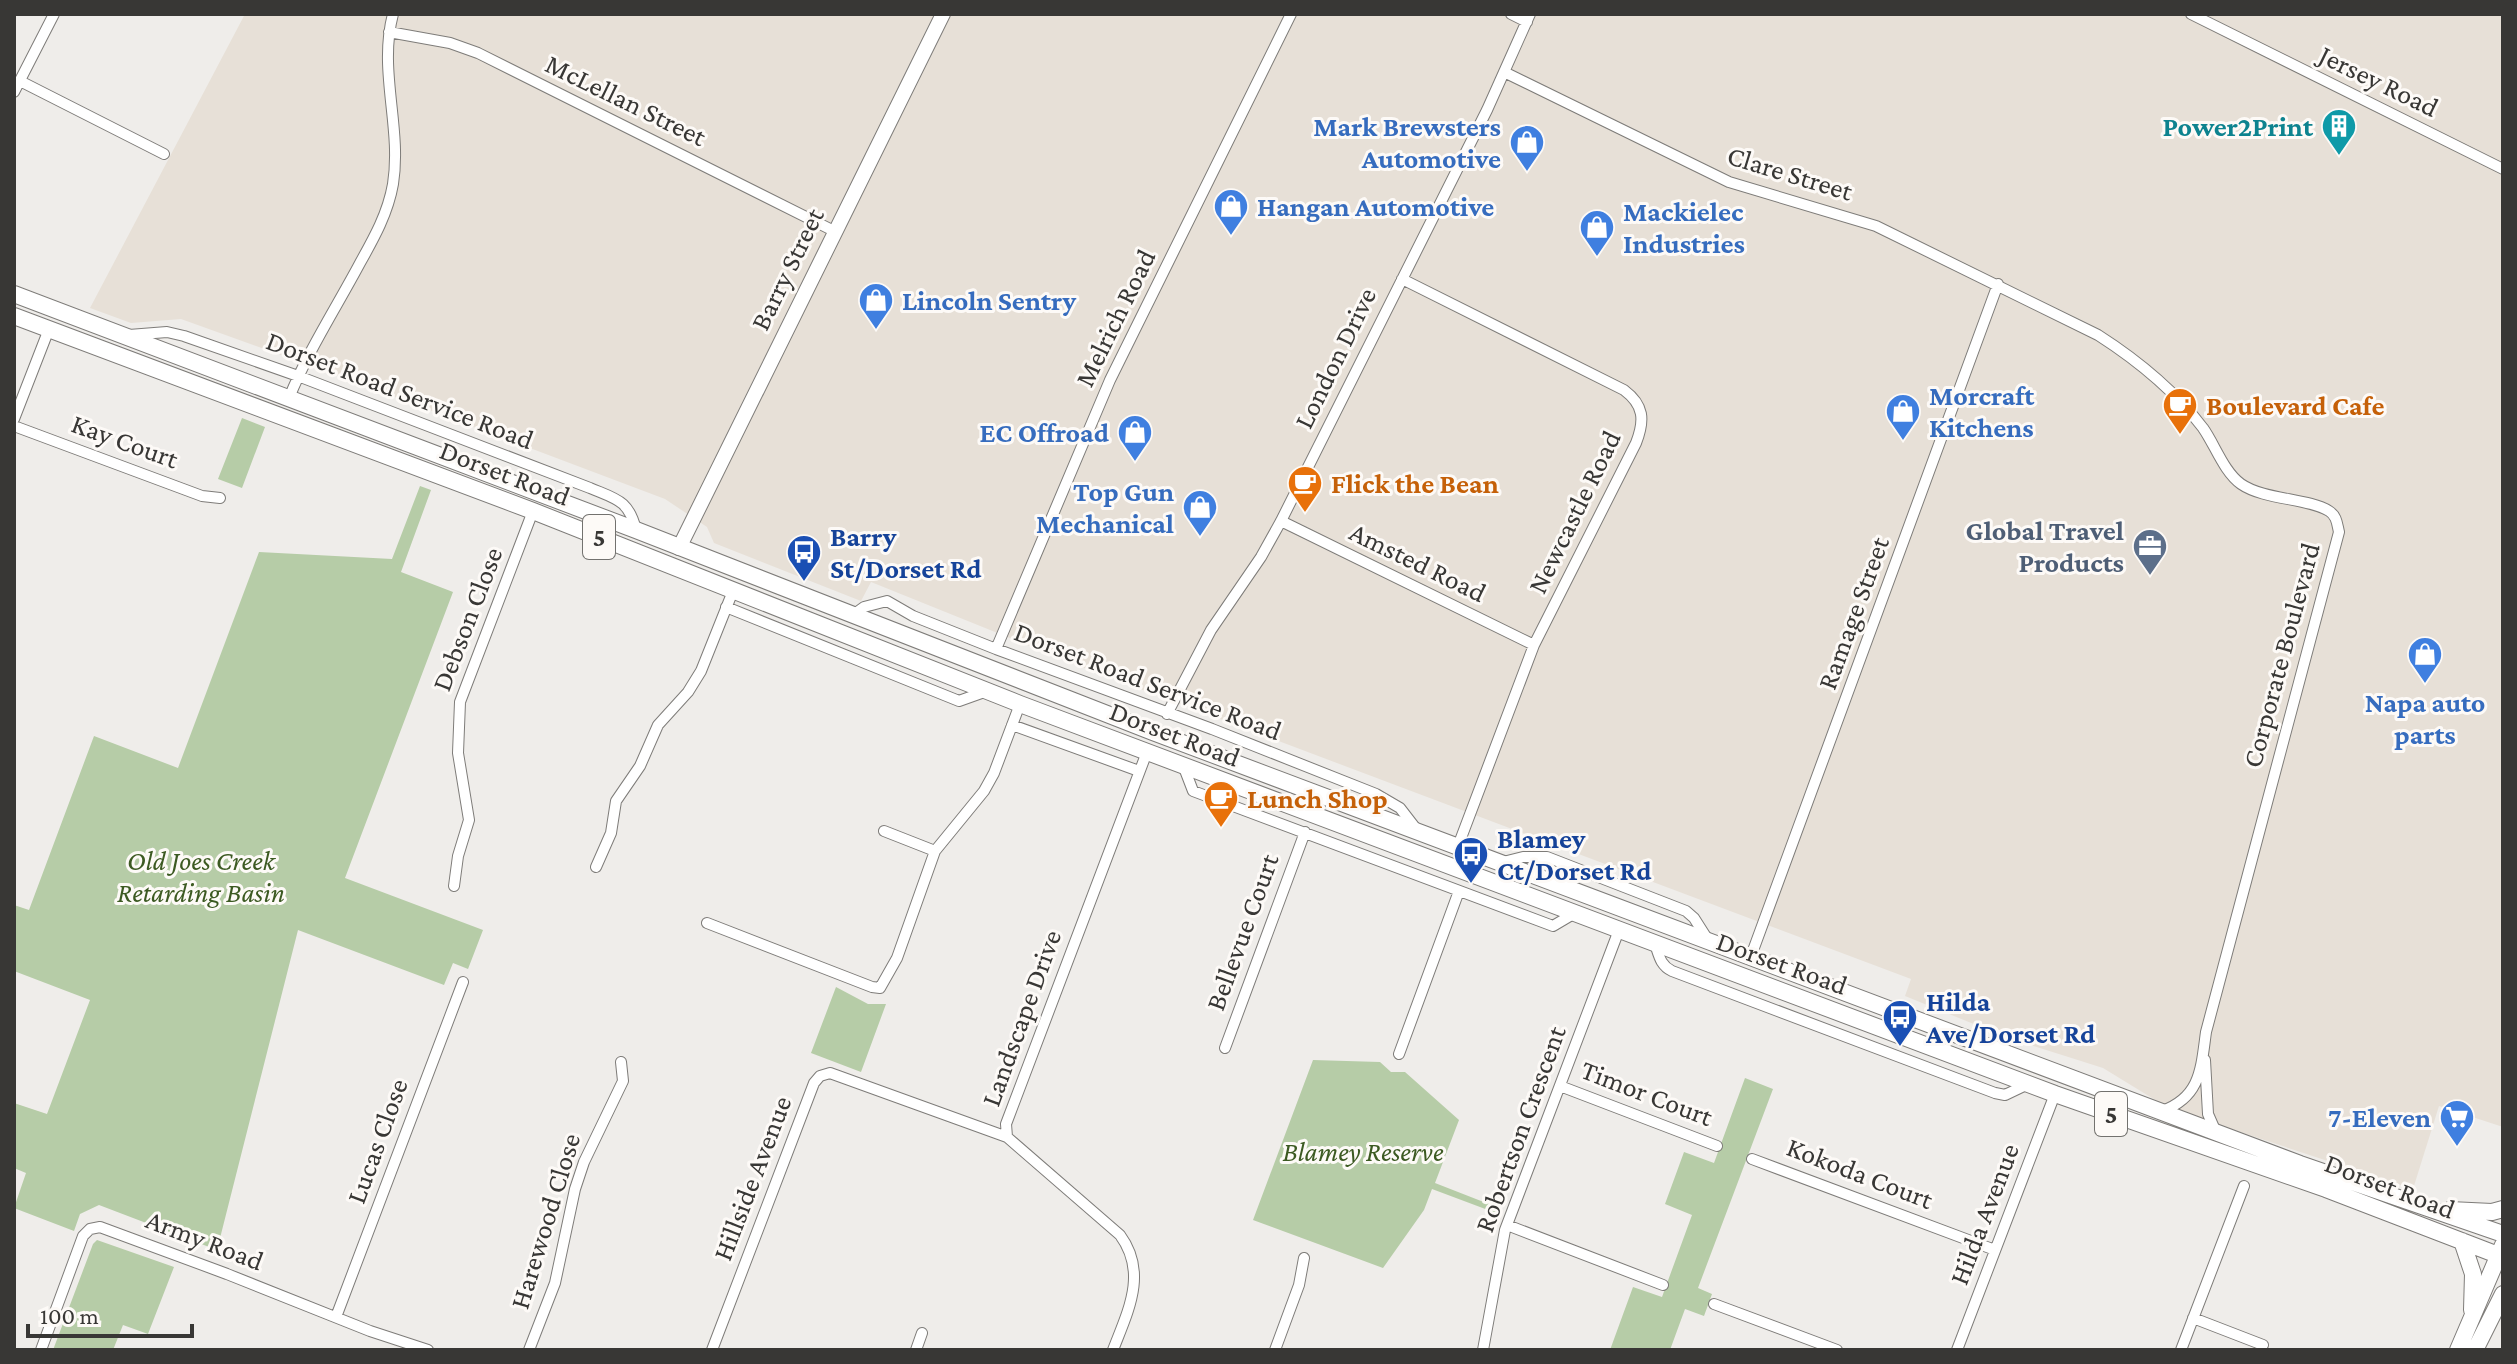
<svg xmlns="http://www.w3.org/2000/svg" width="2517" height="1364" font-family="'Crimson Pro',serif">
<style>
.built{fill:#e7e0d7}
.green{fill:#b6cca7}
.lines{fill:none;stroke-linecap:round;stroke-linejoin:round}
.street-casing{stroke:#7e7c79;stroke-width:12}
.secondary-casing{stroke:#7e7c79;stroke-width:16}
.primary-casing{stroke:#7e7c79;stroke-width:18}
.street{stroke:#fff;stroke-width:10}
.secondary{stroke:#fff;stroke-width:14}
.primary{stroke:#fff;stroke-width:16}
.labels{text-anchor:middle;dominant-baseline:central;stroke-width:6;stroke-linejoin:round;paint-order:stroke}
.shield{fill:#fdfaf7;stroke:#73726f;stroke-width:2}
.shield-label{font-size:26px;font-weight:bold;fill:#383735}
.street-label{font-size:28px;fill:#383735;stroke:#fdfaf7}
.shop-label{font-size:28px;font-weight:bold;fill:#366cbe;stroke:#fdfaf7;text-anchor:end}
.culture-label{font-size:28px;font-weight:bold;fill:#0d838f;stroke:#fdfaf7;text-anchor:end}
.food-label{font-size:28px;font-weight:bold;fill:#c56008;stroke:#fdfaf7;text-anchor:start}
.service-label{font-size:28px;font-weight:bold;fill:#4e5e75;stroke:#fdfaf7;text-anchor:end}
.transit-label{font-size:28px;font-weight:bold;fill:#164399;stroke:#fdfaf7;text-anchor:start}
.park-label{font-size:28px;font-style:italic;fill:#3c5a22;stroke:#fdfaf7}
</style>
<rect width="100%" height="100%" fill="#efedea"/>
<path class="built" d="M245,14h2258v1113l-64,-21 -26,83 -243,-80 -67,-41 -95,-30 -103,-42 6,-17 -824,-310 -216,-87 -10,19 -147,-58 -7,-16 -42,-28 -339,-128 -145,-52 -50,4 -41,-15z"/>
<path class="green" d="M242,418l23,9 -23,61 -24,-9z
M420,486l11,4 -30,82 52,20 -108,286 138,52 -15,39 -15,-6 -9,22 -146,-55 -81,320 -118,-45 -19,9 -6,17 -60,-23 12,-35 -12,-5v-65l33,11 43,-114 -76,-29v-66l15,5 65,-174 84,32 81,-216 133,7z
M836,987l32,17h18l-25,68 -50,-19z
M1313,1060l67,2 11,10h14l54,48 -24,63 64,25 -3,5 -64,-24 -8,21 -41,58 -130,-48z
M1745,1078l28,11 -75,199 14,6 -8,22 -19,-7 -15,41h-60l23,-63 29,10 30,-82 -27,-11 19,-52 30,11z
M97,1240l77,27 -26,67 -25,-9 -10,25h-60l40,-106z"/>
<g class="lines">
<g class="street-casing">
<path id="street" d="M1511,14l16,8
M2191,14l312,155
M389,32l61,11 28,10 356,178
M1504,72l225,110 147,44 222,109c39,25 77,56 105,93 12,17 21,44 38,56 23,16 67,14 88,27 8,5 8,13 10,21l-133,500c-5,36 -5,65 -44,79
M20,81l144,73
M14,92l40,-78
M1402,279l222,111c20,15 21,30 12,53l-102,202 -76,201
M129,335l38,-3 17,4 114,40 292,112c26,11 39,12 46,42
M289,398c19,-47 47,-90 71,-135 14,-25 28,-50 33,-79 9,-57 -15,-113 0,-170
M14,419l35,-90
M14,426l188,70 18,2
M1281,521l253,124
M726,607l233,94 28,-10
M853,615l11,-8 23,-6 26,15 83,33 216,80 164,65 24,14 17,22
M996,649l114,-269 181,-366
M1167,714l44,-84 50,-73 20,-36 206,-411 43,-96
M1012,725l127,46
M1183,765l10,26 360,135 22,-13
M884,831l51,20
M1503,862l20,-5h24l139,54 8,7 14,22
M596,867l15,-34 5,-32 24,-35 18,-41 30,-33 13,-21 32,-80
M454,886l4,-30 11,-36 -11,-67 2,-51 73,-191
M707,923l165,64 8,1 17,-30 38,-107 49,-60 10,-18 26,-69
M1655,944c4,11 5,21 17,27l323,122 10,2 23,-11
M1751,956l247,-672
M1225,1048l80,-216
M1399,1054l60,-163
M2205,1060l3,54 7,16
M1560,1086l157,60
M1752,1159l243,91
M1507,1225l156,60
M1714,1304l123,46
M336,1317l127,-335
M2193,1318l70,27
M41,1350l42,-114 7,-7 10,-2 127,47 143,57 58,19
M529,1350l26,-67 20,-94 9,-27 39,-81 -2,-19
M712,1350l102,-267 6,-7 10,-3 177,64
M916,1350l6,-17
M1113,1350c15,-39 35,-77 7,-115l-113,-98 -1,-13 141,-372
M1275,1350l24,-65 5,-27
M1483,1350l22,-120 114,-300
M1957,1350l98,-256
M2181,1350l63,-164"/>
</g>
<g class="secondary-casing">
<path id="secondary" d="M679,548l264,-534"/>
</g>
<g class="primary-casing">
<path id="primary" d="M14,294l622,236 517,202 1147,432 203,70
M14,316l519,195 487,193 1035,390 271,95 177,68
M2450,1210l42,2 11,-3
M2462,1241l11,33 -1,36
M2458,1350l45,-105
M2475,1350l28,-56"/>
</g>
<use href="#street" class="street"/>
<use href="#secondary" class="secondary"/>
<use href="#primary" class="primary"/>
</g>
<defs>
<g id="building-pin" transform="scale(1.8)"><path d="M0 17L-7.5 6A9.5 9.5 0 1 1 7.5 6Z" fill="#0f9aa8" stroke="#fdfaf7"/><path d="M-4-6H4V6H1V3H-1V6H-4ZM-2.5-4.3h1.7v1.8h-1.7ZM.8-4.3h1.7v1.8H.8ZM-2.5-1h1.7V.8h-1.7ZM.8-1h1.7V.8H.8Z" fill="#fff"/></g>
<g id="shop-pin" transform="scale(1.8)"><path d="M0 17L-7.5 6A9.5 9.5 0 1 1 7.5 6Z" fill="#3f7fe0" stroke="#fdfaf7"/><path d="M-5-2.5h2.3a2.7 3.5 0 0 1 5.4 0H5L5.5 6h-11ZM-1.5-2.5h3a1.5 2.3 0 0 0-3 0Z" fill="#fff"/></g>
<g id="cafe-pin" transform="scale(1.8)"><path d="M0 17L-7.5 6A9.5 9.5 0 1 1 7.5 6Z" fill="#e8710a" stroke="#fdfaf7"/><path d="M-5.5-4.5H6V0H3Q3 3.5 0 3.5H-2.5Q-5.5 3.5-5.5 0ZM3-3.2v2h1.7v-2ZM-6 4.5H4V6H-6Z" fill="#fff"/></g>
<g id="office-pin" transform="scale(1.8)"><path d="M0 17L-7.5 6A9.5 9.5 0 1 1 7.5 6Z" fill="#5c6f8a" stroke="#fdfaf7"/><path d="M-6-3h4V-5.5h4V-3h4V5H-6ZM-1-4.5V-3h2v-1.5ZM-6 0V1H6V0Z" fill="#fff"/></g>
<g id="bus-pin" transform="scale(1.8)"><path d="M0 17L-7.5 6A9.5 9.5 0 1 1 7.5 6Z" fill="#1a4fb4" stroke="#fdfaf7"/><path d="M-5-6H5V4H4V6H2V4H-2V6H-4V4H-5ZM-3.5-4V0h7V-4ZM-3.5 1.2v1.5H-2V1.2ZM2 1.2v1.5H3.5V1.2Z" fill="#fff"/></g>
<g id="supermarket-pin" transform="scale(1.8)"><path d="M0 17L-7.5 6A9.5 9.5 0 1 1 7.5 6Z" fill="#3f7fe0" stroke="#fdfaf7"/><path d="M-6-5.5h2.5l.6 2H6L4.5 2H-2.5L-4.4-4H-6ZM-1.5 3.2a1.3 1.3 0 1 0 .1 0ZM3 3.2a1.3 1.3 0 1 0 .1 0Z" fill="#fff"/></g>
</defs>
<g fill-rule="evenodd">
<use href="#building-pin" x="2339" y="126"/>
<use href="#shop-pin" x="1527" y="142"/>
<use href="#shop-pin" x="1231" y="206"/>
<use href="#shop-pin" x="1597" y="227"/>
<use href="#shop-pin" x="876" y="300"/>
<use href="#cafe-pin" x="2180" y="405"/>
<use href="#shop-pin" x="1903" y="411"/>
<use href="#shop-pin" x="1135" y="432"/>
<use href="#cafe-pin" x="1305" y="483"/>
<use href="#shop-pin" x="1200" y="507"/>
<use href="#office-pin" x="2150" y="546"/>
<use href="#bus-pin" x="804" y="552"/>
<use href="#shop-pin" x="2425" y="654"/>
<use href="#cafe-pin" x="1221" y="798"/>
<use href="#bus-pin" x="1471" y="854"/>
<use href="#bus-pin" x="1900" y="1017"/>
<use href="#supermarket-pin" x="2457" y="1117"/>
</g>
<g class="labels">
<g class="shield">
<rect x="583" y="515" width="32" height="44" rx="6"/>
<rect x="2095" y="1092" width="32" height="44" rx="6"/>
</g>
<g class="shield-label">
<text x="599" y="537">5</text>
<text x="2111" y="1114">5</text>
</g>
<g class="street-label">
<text transform="translate(2379 81) rotate(26)">Jersey Road</text>
<text transform="translate(626 100) rotate(26)">McLellan Street</text>
<text transform="translate(1790 173) rotate(17)">Clare Street</text>
<text transform="translate(787 269) rotate(-64)">Barry Street</text>
<text transform="translate(1115 318) rotate(-64)">Melrich Road</text>
<text transform="translate(1335 358) rotate(-64)">London Drive</text>
<text transform="translate(400 390) rotate(21)">Dorset Road Service Road</text>
<text transform="translate(125 441) rotate(20)">Kay Court</text>
<text transform="translate(505 473) rotate(21)">Dorset Road</text>
<text transform="translate(1574 512) rotate(-64)">Newcastle Road</text>
<text transform="translate(1418 562) rotate(26)">Amsted Road</text>
<text transform="translate(1853 613) rotate(-70)">Ramage Street</text>
<text transform="translate(467 619) rotate(-69)">Debson Close</text>
<text transform="translate(2281 655) rotate(-75)">Corporate Boulevard</text>
<text transform="translate(1148 681) rotate(21)">Dorset Road Service Road</text>
<text transform="translate(1175 734) rotate(21)">Dorset Road</text>
<text transform="translate(1242 932) rotate(-70)">Bellevue Court</text>
<text transform="translate(1782 963) rotate(20)">Dorset Road</text>
<text transform="translate(1021 1018) rotate(-70)">Landscape Drive</text>
<text transform="translate(1647 1093) rotate(21)">Timor Court</text>
<text transform="translate(1520 1129) rotate(-70)">Robertson Crescent</text>
<text transform="translate(377 1141) rotate(-70)">Lucas Close</text>
<text transform="translate(1860 1173) rotate(21)">Kokoda Court</text>
<text transform="translate(752 1178) rotate(-69)">Hillside Avenue</text>
<text transform="translate(2390 1186) rotate(21)">Dorset Road</text>
<text transform="translate(1984 1214) rotate(-69)">Hilda Avenue</text>
<text transform="translate(545 1221) rotate(-73)">Harewood Close</text>
<text transform="translate(205 1240) rotate(21)">Army Road</text>
</g>
<g class="shop-label">
<text x="1501" y="126">Mark Brewsters<tspan x="1501" dy="32">Automotive</tspan></text>
<text x="1257" y="206" text-anchor="start">Hangan Automotive</text>
<text x="1623" y="211" text-anchor="start">Mackielec<tspan x="1623" dy="32">Industries</tspan></text>
<text x="902" y="300" text-anchor="start">Lincoln Sentry</text>
<text x="1929" y="395" text-anchor="start">Morcraft<tspan x="1929" dy="32">Kitchens</tspan></text>
<text x="1109" y="432">EC Offroad</text>
<text x="1174" y="491">Top Gun<tspan x="1174" dy="32">Mechanical</tspan></text>
<text x="2425" y="702" text-anchor="middle">Napa auto<tspan x="2425" dy="32">parts</tspan></text>
<text x="2431" y="1117">7-Eleven</text>
</g>
<g class="culture-label">
<text x="2313" y="126">Power2Print</text>
</g>
<g class="food-label">
<text x="2206" y="405">Boulevard Cafe</text>
<text x="1331" y="483">Flick the Bean</text>
<text x="1247" y="798">Lunch Shop</text>
</g>
<g class="service-label">
<text x="2124" y="530">Global Travel<tspan x="2124" dy="32">Products</tspan></text>
</g>
<g class="transit-label">
<text x="830" y="536">Barry<tspan x="830" dy="32">St/Dorset Rd</tspan></text>
<text x="1497" y="838">Blamey<tspan x="1497" dy="32">Ct/Dorset Rd</tspan></text>
<text x="1926" y="1001">Hilda<tspan x="1926" dy="32">Ave/Dorset Rd</tspan></text>
</g>
<g class="park-label">
<text x="201" y="860">Old Joes Creek<tspan x="201" dy="32">Retarding Basin</tspan></text>
<text x="1363" y="1151">Blamey Reserve</text>
</g>
</g>
<rect width="2517" height="1364" fill="none" stroke="#383735" stroke-width="32"/>
<path d="M28 1324v12h164v-12" fill="none" stroke="#383735" stroke-width="4"/>
<text x="40" y="1324" font-size="24" fill="#383735" stroke="#fdfaf7" stroke-width="6" paint-order="stroke">100 m</text>
</svg>
